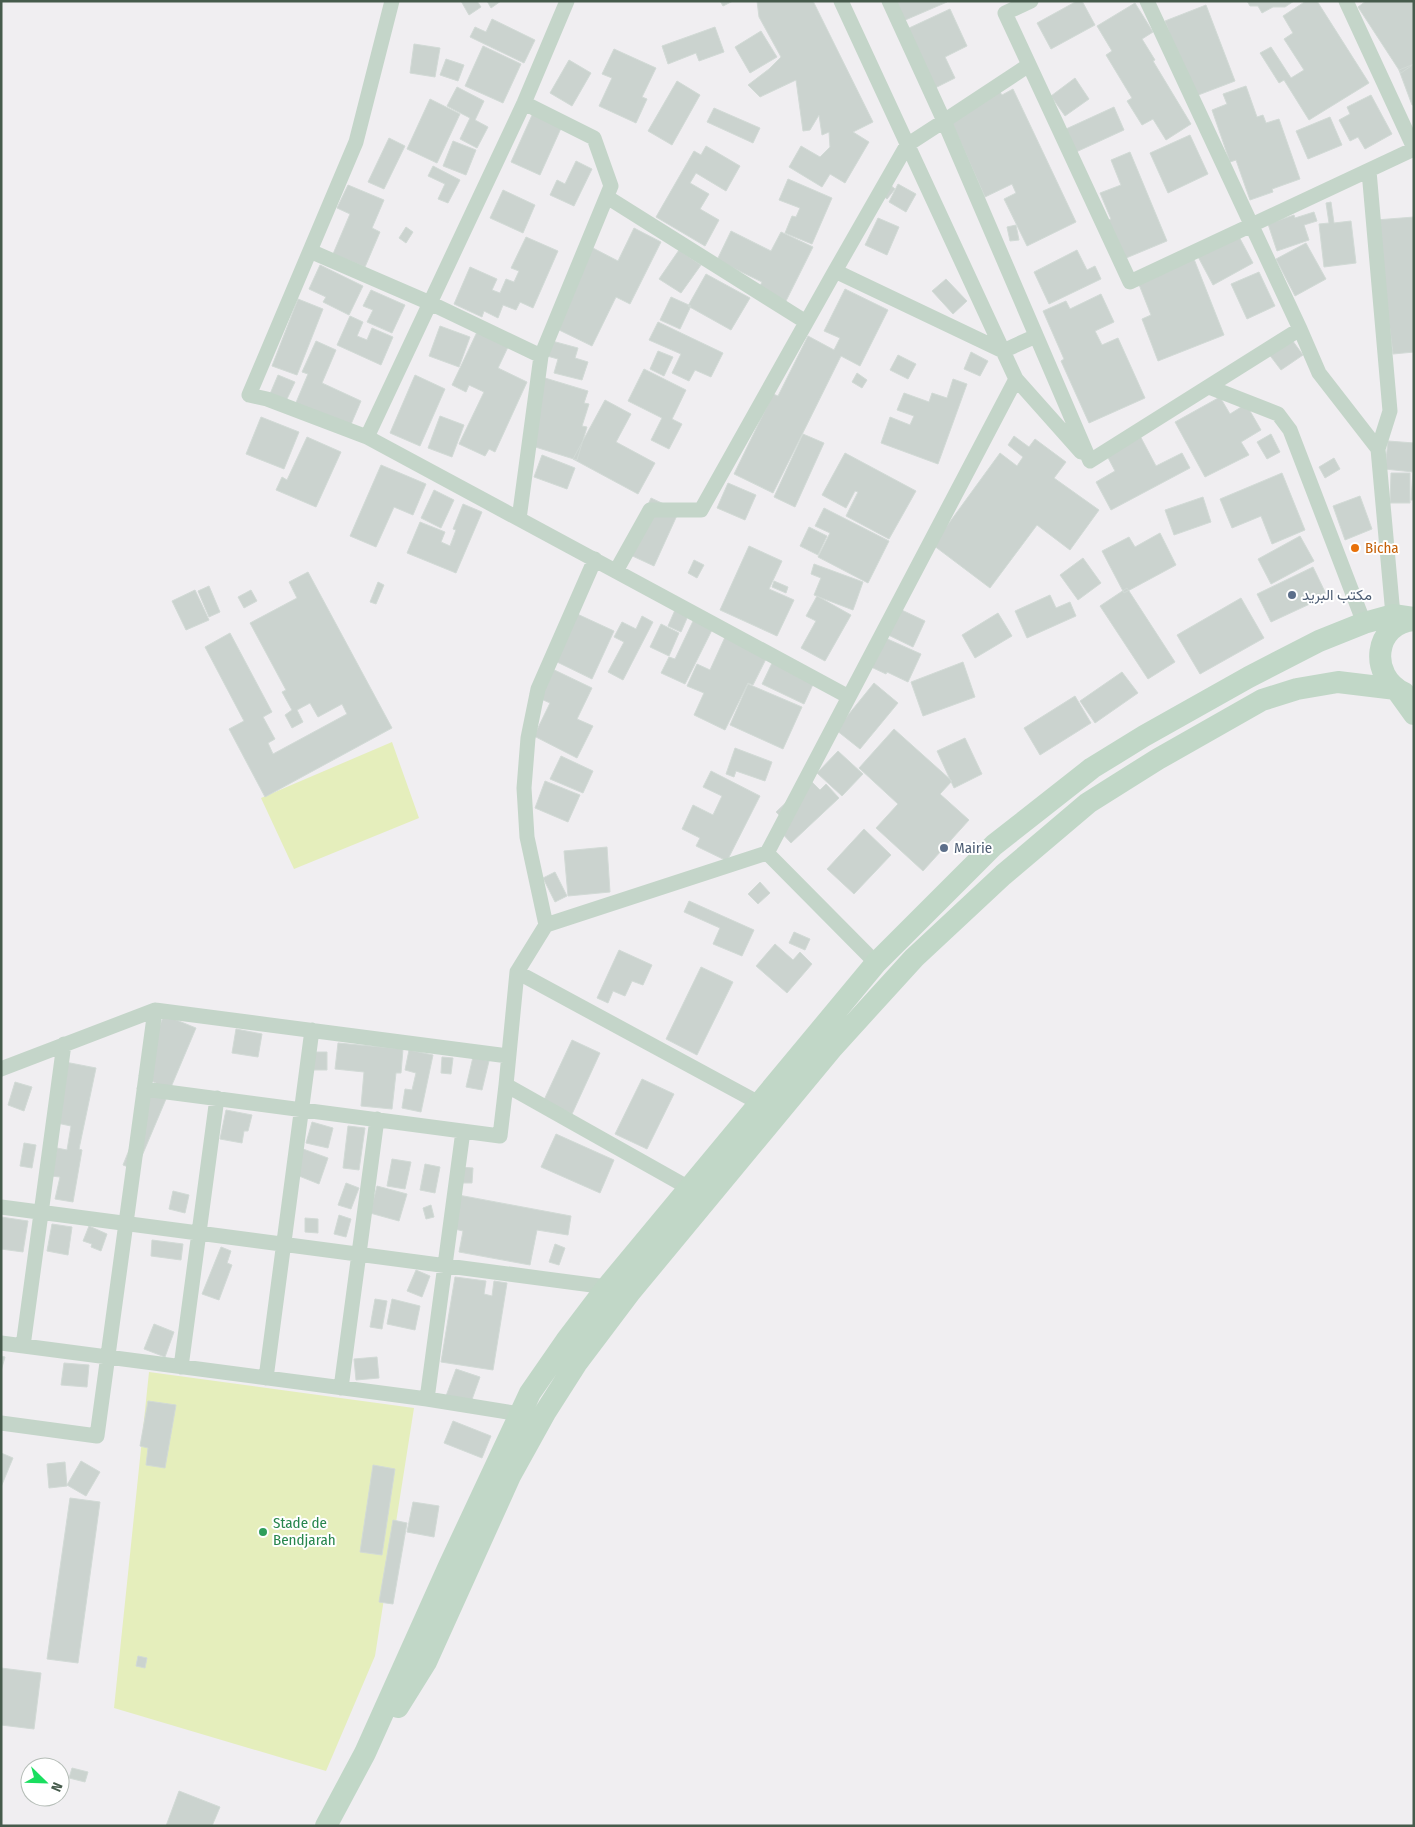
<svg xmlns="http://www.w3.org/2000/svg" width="1415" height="1827" font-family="'Fira Sans Condensed',Vazirmatn,sans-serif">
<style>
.green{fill:#e5eebc}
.building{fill:#cbd3cf;stroke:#d2dad6}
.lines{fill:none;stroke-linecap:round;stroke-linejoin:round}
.minor{stroke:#c4d5c9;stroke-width:15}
.secondary{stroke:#c1d7c7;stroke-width:22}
.food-dot{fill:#e8710a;stroke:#fff;stroke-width:2}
.service-dot{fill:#5c6f8a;stroke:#fff;stroke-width:2}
.leisure-dot{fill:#2e9e5b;stroke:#fff;stroke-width:2}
.labels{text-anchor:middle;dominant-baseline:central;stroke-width:4;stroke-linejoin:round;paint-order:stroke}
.food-label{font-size:15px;fill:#c56008;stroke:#fff;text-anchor:start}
.service-label{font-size:15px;fill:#4e5e75;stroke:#fff;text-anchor:start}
.leisure-label{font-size:15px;fill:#27864d;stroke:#fff;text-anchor:start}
</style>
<rect width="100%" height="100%" fill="#f0eef1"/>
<path class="green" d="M392,742l27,76 -125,51 -33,-71z
M149,1372l265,36 -39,248 -49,115 -212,-63z"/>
<path class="building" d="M461,1h16l4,6 -12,8z
M487,1h14l-10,7z
M720,1h13l-10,5z
M757,1h56l60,121 -20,10 16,10 -24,41 -15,-9 -8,13 -33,-20 12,-21 19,11 10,-10 -1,-15 -7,3 -3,-20 -9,15 -7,1 -7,-51 -36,17 -12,-12 21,-16 12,-12 -22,-40z
M895,1h52v1l-44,19z
M1077,1h5l13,24 -44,24 -14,-26z
M1247,1h47l-9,6h-12l-11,6 -4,-7h-8z
M1306,1h11l52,82 -60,37 -25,-40 -5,3 -19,-30 11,-6 20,31 13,-8 -20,-31 9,-6 -10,-17z
M1366,1h48v63l-13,9 -43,-66z
M1135,3l18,29 -11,7 13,21 -2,1 38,63 -25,16 -13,-21 -11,6 -15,-24 5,-3 -26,-43 6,-4 -15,-25z
M1206,5l29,76 -42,16 -28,-76z
M950,9l17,37 -22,11 10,21 -20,10 -28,-59z
M492,19l43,21 -11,23 -54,-26 5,-10 11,5z
M715,27l9,25 -25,9 -3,-8 -28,11 -6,-18z
M761,31l16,26 -27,16 -15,-26z
M414,44l26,4 -5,29 -25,-4z
M483,46l38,18 -18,39 -38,-17z
M614,49l42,19 -14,29 5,2 -11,24 -37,-17 13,-28 -10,-4z
M446,59l18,6 -6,16 -18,-6z
M569,60l22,13 -19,33 -22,-13z
M1414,64v41h-2l-13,-35z
M1075,78l14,21 -24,17 -14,-20z
M677,81l23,14 -28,50 -24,-14z
M1246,86l11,31 6,-2 3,8 13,-4 21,60 -28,10 1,3 -23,8 -14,-40 -6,2 -18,-52 15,-6 -4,-10z
M457,87l27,14 -9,19 13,7 -11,21 -17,-9 10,-21 -23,-12z
M1013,89l63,133 -49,24 -23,-47 12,-6 -4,-9 -27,13 -36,-81 51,-24 2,3z
M1371,95l21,39 -27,15 -7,-12 -8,4 -11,-21 11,-6 -3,-7z
M430,99l30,15 -23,49 -30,-14z
M1114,107l10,23 -48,22 -10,-23z
M714,108l46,20 -7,15 -46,-21z
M533,113l29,13 -22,49 -29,-13z
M1330,117l12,28 -34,14 -12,-28z
M1190,135l18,39 -40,19 -18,-40z
M389,138l16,8 -21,43 -16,-7z
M453,141l23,9 -10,25 -23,-9z
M706,146l34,20 -14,25 -30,-18 -6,10 19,11 -9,15 19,11 -14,26 -49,-29 38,-66 7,4z
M1130,152l37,89 -48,20 -15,-39 7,-3 -11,-26 21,-8 -10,-25z
M576,161l16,8 -18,37 -24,-11 7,-15 8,4z
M433,166l27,14 -12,23 -10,-4 7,-15 -17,-8z
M788,179l44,19 -20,46 -27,-11 7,-17 4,1 4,-9 -21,-8z
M888,183l7,6 -8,10 -7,-6z
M898,184l18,10 -10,18 -17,-10z
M348,185l36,15 -12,28 8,4 -15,35 -32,-13 17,-40 -13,-6z
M503,190l32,15 -12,28 -33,-15z
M1331,202l3,21 17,-2 5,42 -32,4 -5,-43 10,-1 -3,-20z
M1314,212l3,9 -13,4 5,15 -32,11 -9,-27 26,-9 1,3z
M1414,217v135l-21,2 -17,-134z
M878,218l21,9 -12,28 -22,-10z
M1016,225l3,15 -9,1 -3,-14z
M406,227l7,5 -7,11 -7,-5z
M634,228l27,14 -31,62 -14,-7 -24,49 -39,-19 38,-80 27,14z
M731,231l40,20 10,-19 32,15 -30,60 -27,-13 6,-12 -45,-22z
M1236,231l17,32 -40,22 -17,-32z
M526,237l32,14 -25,57 -13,-6 -4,8 -13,-5 -5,13 -14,-7 -2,6 -28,-13 16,-37 27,12 -5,11 8,3 6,-14 8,3 5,-11 -8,-3z
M1306,243l20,36 -31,17 -19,-37z
M679,250l22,15 -20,28 -22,-14z
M1077,250l10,20 8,-4 6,13 -52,25 -15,-32z
M1194,259l30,76 -66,26 -16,-42 9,-4 -13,-33z
M320,265l43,21 -14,29 -26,-13 3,-5 -17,-8z
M1259,272l16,34 -28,13 -16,-35z
M706,274l44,24 -19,32 -43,-24z
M946,279l21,22 -14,13 -21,-23z
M845,289l43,21 -28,56 -19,-10 -68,137 -39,-19 39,-80 5,2 30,-60 26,14 6,-12 -16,-7z
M371,290l34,15 -13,28 -25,-11 6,-12 -10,-4z
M1101,294l13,28 -19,9 7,14 16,-7 27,60 -56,25 -28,-62 3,-2 -21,-48 23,-10 4,8z
M671,297l20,9 -11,23 -20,-9z
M298,299l25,10 -26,66 -25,-9z
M350,316l13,6 -6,14 10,4 5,-12 21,9 -12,28 -44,-20z
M658,322l65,31 -12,24 -16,-7 -6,11 -17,-8 9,-19 -32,-14z
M440,326l30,11 -11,30 -30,-11z
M477,332l31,15 -10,21 29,14 -32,70 -6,-3 -4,7 -26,-12 25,-52 -15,-7 -3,7 -14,-7z
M1287,333l16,22 -22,15 -16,-21z
M316,341l20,9 -14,33 39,18 -12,28 -54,-24 13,-31 -6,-2z
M552,341l26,7 -3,10 13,4 -6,18 -28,-7 4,-14 -11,-3z
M658,351l15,6 -9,19 -14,-7z
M971,352l17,9 -8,15 -16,-7z
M898,355l18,9 -8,15 -18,-9z
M644,369l42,21 -14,29 10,5 -13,25 -18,-9 11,-22 -34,-17z
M857,373l10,7 -5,8 -10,-6z
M278,375l17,7 -9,19 -16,-7z
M415,375l30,14 -25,57 -30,-13z
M545,378l43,13 -4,12 5,1 -7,22 5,1 -10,33 -48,-15z
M953,379l14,5 -29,80 -57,-21 9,-26 20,8 4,-9 -17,-6 7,-17 25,9 3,-9 15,5z
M1220,397l10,17 16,-10 15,26 -20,12 8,13 -44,22 -30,-55z
M605,400l26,14 -15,28 39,21 -17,31 -65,-35z
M440,416l24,9 -12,32 -24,-9z
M261,417l38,15 -15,37 -38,-15z
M1138,432l18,34 26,-13 8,15 -79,42 -15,-28 19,-11 -11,-21z
M803,434l21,9 -29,64 -21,-10z
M1271,434l9,18 -13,7 -10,-17z
M1014,436l15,11 6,-8 31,23 -12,16 45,32 -29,40 -33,-25 -47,63 -57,-43 67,-92 17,13 6,-9 -15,-12z
M307,437l34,15 -25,55 -40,-17 6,-13 5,3z
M1388,441l26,2v57h-3l2,-28 -28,-3z
M845,453l71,38 -27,48 -43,-23 12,-24 -3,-1 -9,17 -24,-13z
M542,455l33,13 -8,21 -33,-12z
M1334,458l6,11 -15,9 -6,-11z
M381,465l45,19 -13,31 -19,-8 -18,40 -26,-11z
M1282,473l23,57 -33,14 -11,-28 -29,12 -12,-29z
M1391,473h19v30h-20z
M728,483l28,12 -11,25 -28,-12z
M434,490l20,10 -13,28 -20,-10z
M1360,496l12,33 -27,11 -12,-34z
M1203,497l8,25 -37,13 -9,-25z
M651,498l28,13 -25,55 -28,-13z
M463,504l19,8 -26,61 -49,-20 13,-31 25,10 -4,10 9,4 6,-16 -3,-1z
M824,508l65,33 -21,42 -50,-26 12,-24 -15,-7z
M809,527l18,9 -9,19 -18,-9z
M1160,533l16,32 -52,28 -22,-42 27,-14 6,10z
M1300,536l14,25 -43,23 -13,-25z
M749,546l33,15 -13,28 25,11 -17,36 -57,-26z
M1083,558l18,25 -23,17 -18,-25z
M694,560l10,5 -7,13 -9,-5z
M814,564l49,18 -10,28 -39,-15 7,-17 -10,-4z
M1313,567l14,29 -56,26 -14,-28z
M308,572l84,156 -127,69 -36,-68 15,-8 -39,-74 25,-14 42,79 -9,5 12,22 -7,4 5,11 74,-40 -5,-10 -24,13 -8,-14 -13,7 6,12 -11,6 -7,-13 7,-5 -10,-18 4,-2 -36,-67 47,-25 -8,-16z
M774,581l14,6 -2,6 -14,-6z
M378,582l6,3 -8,19 -6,-2z
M209,586l11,26 -11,5 -11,-26z
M1127,588l48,74 -27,17 -48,-73z
M195,590l14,30 -23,10 -14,-29z
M251,590l6,11 -13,7 -6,-11z
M1050,595l6,13 14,-6 6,14 -49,22 -12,-27z
M817,596l34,19 -26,46 -24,-13 15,-27 -10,-5z
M1241,598l23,40 -64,36 -23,-39z
M891,605l34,16 -12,26 -35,-17z
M675,610l13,6 -7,16 -13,-6z
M575,613l39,18 -22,48 -39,-19z
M998,613l14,23 -37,22 -13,-23z
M642,616l11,6 -30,58 -15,-8 16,-30 -10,-5 8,-15 14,7z
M694,619l19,9 -28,56 -24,-11 8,-16 6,2z
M661,624l18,9 -10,23 -19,-9z
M726,635l42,20 -15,30 -5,-2 -23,47 -31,-15 10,-22 -17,-7 10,-22 13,6z
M883,637l38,17 -13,28 -21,-10 -1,2 -17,-8z
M773,661l42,19 -11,24 -42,-20z
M963,662l12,35 -52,19 -12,-34z
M544,665l48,23 -15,31 16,7 -16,32 -43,-22 16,-33 -20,-9z
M1122,672l16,21 -43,30 -15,-22z
M874,683l24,20 -38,46 -24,-19z
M748,684l54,23 -19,42 -53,-24z
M1075,696l16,27 -51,32 -16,-27z
M894,729l58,52 -12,13 29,26 -46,51 -47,-43 22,-24 -39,-36z
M965,738l17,36 -28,14 -17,-37z
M735,748l37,14 -7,19 -29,-10 -2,6 -8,-3z
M838,751l25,23 -21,22 -25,-23z
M561,756l32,15 -10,22 -33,-14z
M711,771l49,25 -33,65 -31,-15 4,-8 -18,-9 11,-24 20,10 9,-19 -19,-9z
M810,780l10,10 6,-6 13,14 -48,45 -12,-13 8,-7 -11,-11z
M545,781l35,14 -12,27 -33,-14z
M864,829l27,26 -37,39 -27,-25z
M607,847l3,45 -42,4 -4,-45z
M555,872l12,24 -12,6 -12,-24z
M760,882l10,11 -12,11 -10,-10z
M689,901l65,29 -12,26 -29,-12 7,-16 -36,-16z
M794,932l16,7 -5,11 -16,-7z
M775,944l18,16 7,-8 12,12 -25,29 -31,-27z
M619,950l33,15 -9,20 -11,-4 -7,15 -12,-5 -5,12 -11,-5z
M701,967l32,15 -36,73 -31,-16z
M164,1015l32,13 -60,142 -13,-5 33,-82 -17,-7z
M236,1029l26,5 -4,23 -26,-4z
M572,1040l28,13 -28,61 -28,-14z
M338,1043l65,6 -2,24h-5l-4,36 -31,-3 3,-34 -29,-3z
M409,1050l24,5 -12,57 -19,-4 3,-19 7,1 4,-17 -11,-3z
M308,1052h19v18h-19z
M442,1057l11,1 -2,16 -10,-1z
M473,1057l16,4 -7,29 -16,-3z
M65,1062l31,6 -17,81 3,1 -9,52 -18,-3 5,-22 -9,-1 6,-28 10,2 4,-24 -19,-4z
M642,1079l32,15 -27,55 -32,-15z
M15,1082l17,5 -8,24 -16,-6z
M226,1110l26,5 -4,16h-4l-2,12 -22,-4z
M312,1122l21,6 -5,20 -22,-5z
M348,1126l17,2 -6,42 -16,-2z
M556,1134l58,26 -14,33 -59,-26z
M24,1143l12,2 -4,23 -12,-2z
M303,1149l25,9 -9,26 -25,-10z
M392,1159l19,3 -6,27 -18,-3z
M425,1164l15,3 -5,26 -15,-3z
M460,1167l13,1 -1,15h-13z
M346,1183l13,5 -8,21 -13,-4z
M377,1186l30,8 -8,27 -29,-8z
M173,1191l16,4 -4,18 -16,-4z
M453,1194l118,22 -3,19 -31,-5 -7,35 -71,-13 4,-21 -17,-4z
M431,1205l3,12 -8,2 -3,-11z
M339,1215l12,4 -5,18 -12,-3z
M1,1217l27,4 -5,31 -22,-3z
M305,1218l13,1v14l-13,-1z
M52,1224l20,3 -4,28 -21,-4z
M89,1226l18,8 -6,17 -10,-4 1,-3 -9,-3z
M152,1240l31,4 -2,16 -30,-4z
M555,1244l10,4 -6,17 -10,-3z
M221,1247l10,4 -4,12 5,2 -13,35 -17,-6z
M416,1270l14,6 -8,21 -15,-6z
M455,1277l31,4 -2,13 8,2 2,-15 13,2 -14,87 -52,-8z
M375,1299l12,2 -5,28 -12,-2z
M392,1299l28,7 -5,24 -28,-6z
M154,1324l20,8 -9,25 -21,-8z
M1,1356l4,1 -4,14z
M377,1357l2,21 -23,2 -2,-21z
M64,1363l25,2 -2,22 -26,-2z
M456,1369l24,8 -10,28 -24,-9z
M148,1401l28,4 -11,63 -19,-3 2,-17 -8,-2z
M453,1421l38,15 -9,22 -38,-15z
M1,1453l12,5 -12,29z
M81,1461l19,11 -14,24 -19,-11z
M65,1462l2,24 -18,2 -2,-24z
M373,1465l22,4 -13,86 -22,-3z
M70,1498l30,4 -22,161 -31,-4z
M413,1502l26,4 -5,31 -27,-5z
M393,1520l14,3 -14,81 -14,-2z
M138,1656l9,2 -2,10 -9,-2z
M1,1668l40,5 -7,56 -33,-4z
M72,1768l16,4 -3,10 -16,-4z
M179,1791l41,16 -8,19h-46z"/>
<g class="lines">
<path class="minor" d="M392,1l-36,141 -107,253 18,4 100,38 482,260
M841,1l175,378 -249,474 109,110
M889,1l55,120 85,-56
M1031,1l-26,12 125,269 284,-133
M1147,1l153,328 19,44 59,76
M1346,1l68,147
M1369,171l21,240 -12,38 15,166
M607,197l199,125
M310,251l120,52 111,53
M1036,336l-33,15 -168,-80 72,-126 37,-24 146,340 210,-132
M1016,379l65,73
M1209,387l69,27 12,16 74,193
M367,437l157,-334 43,-102
M519,519l22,-163 70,-170 -17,-48 -70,-35
M616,571l34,-61h51l134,-239
M546,925l-19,-88 -3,-49 4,-50 10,-49 57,-130
M517,972l-11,113 183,103
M1,1069l154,-59 353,46
M144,1089l356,47 6,-51
M759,1103l-242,-131 29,-47 221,-72
M1,1207l606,80
M1,1343l426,56 93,15
M23,1346l41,-302
M181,1367l36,-269
M266,1378l46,-348
M341,1388l36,-269
M427,1399l36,-268
M1,1423l96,13 58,-426"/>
<path class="secondary" d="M1404,693c-36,-17 -30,-70 10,-73
M398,1707l28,-45 84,-186 36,-65 30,-47 55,-73 202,-244 81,-89 89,-83 85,-72 70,-44 104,-59 35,-11 41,-7 58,7 18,25
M326,1826l39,-73 84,-187 81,-173 36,-52 41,-54 269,-324 118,-118 98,-77 52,-32 105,-59 70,-36 45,-18 29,-8 21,3"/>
</g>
<circle class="food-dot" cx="1355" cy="548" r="5"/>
<g class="service-dot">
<circle cx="1292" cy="595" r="5"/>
<circle cx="944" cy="848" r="5"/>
</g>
<circle class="leisure-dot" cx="263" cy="1532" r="5"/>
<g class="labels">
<g class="food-label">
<text x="1365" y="548">Bicha</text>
</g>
<g class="service-label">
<text x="1302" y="595">مكتب البريد</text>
<text x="954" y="848">Mairie</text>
</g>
<g class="leisure-label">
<text x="273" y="1523">Stade de<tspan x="273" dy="17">Bendjarah</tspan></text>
</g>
</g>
<rect width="1415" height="1827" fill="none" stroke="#465b4c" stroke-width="5"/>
<g transform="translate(45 1782) rotate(113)"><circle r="24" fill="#ffffff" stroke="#b5bdb7"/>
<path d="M0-4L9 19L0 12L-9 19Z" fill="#1ade5f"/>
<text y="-8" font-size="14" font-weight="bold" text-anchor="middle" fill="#465b4c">N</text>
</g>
</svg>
